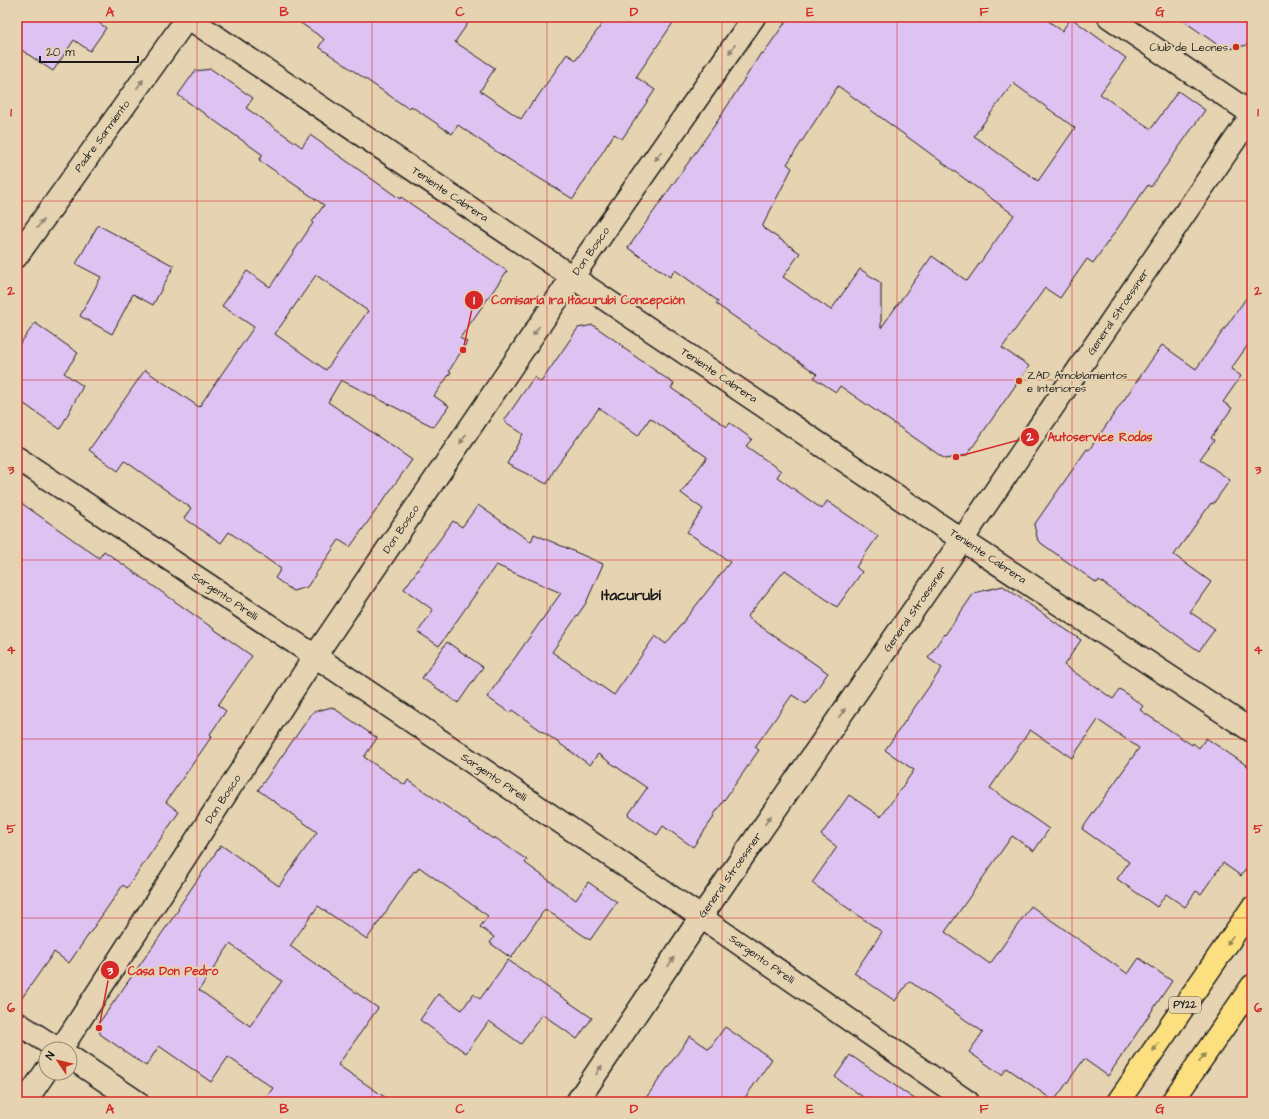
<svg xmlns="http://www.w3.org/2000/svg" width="1269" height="1119" font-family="'Architects Daughter',sans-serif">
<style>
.building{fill:#dec2f1;stroke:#1c1c1c;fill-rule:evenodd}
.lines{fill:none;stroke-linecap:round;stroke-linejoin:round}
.street-casing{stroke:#1c1c1c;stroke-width:25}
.highway-casing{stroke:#1c1c1c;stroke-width:25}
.street{stroke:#e5d3b1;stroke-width:22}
.highway{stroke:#fce080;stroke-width:22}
.oneway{fill:#8b816e}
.oneway2{fill:#978853}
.grid{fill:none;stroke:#d62828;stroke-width:1;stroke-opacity:0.55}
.poi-dot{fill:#c8321e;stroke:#e5d3b1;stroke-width:1.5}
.labels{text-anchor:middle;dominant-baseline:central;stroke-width:4;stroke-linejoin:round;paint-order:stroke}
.shield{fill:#e5d3b1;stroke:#585349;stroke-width:1}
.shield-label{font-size:10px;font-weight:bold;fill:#1c1c1c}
.poi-label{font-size:11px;fill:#1c1c1c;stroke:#e5d3b1;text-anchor:end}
.street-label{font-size:11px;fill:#1c1c1c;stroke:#e5d3b1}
.district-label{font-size:15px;font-weight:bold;fill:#1c1c1c;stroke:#e5d3b1}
.leader{fill:none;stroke:#d62828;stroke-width:1.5}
.callout-dot{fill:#d62828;stroke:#e5d3b1;stroke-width:1.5}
.mark-label{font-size:12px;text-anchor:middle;font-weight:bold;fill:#fff}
.callout-label{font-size:12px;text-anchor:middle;font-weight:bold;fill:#d62828;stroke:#e5d3b1;stroke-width:4;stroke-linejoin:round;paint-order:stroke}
.neatline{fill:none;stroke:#d62828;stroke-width:1.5}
.grid-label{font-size:13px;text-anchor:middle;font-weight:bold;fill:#d62828}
</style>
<rect width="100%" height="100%" fill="#e5d3b1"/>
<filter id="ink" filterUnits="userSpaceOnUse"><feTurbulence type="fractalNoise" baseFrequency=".025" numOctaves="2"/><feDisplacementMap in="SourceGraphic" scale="8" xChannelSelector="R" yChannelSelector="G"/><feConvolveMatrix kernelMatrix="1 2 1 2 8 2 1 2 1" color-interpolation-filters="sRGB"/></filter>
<g filter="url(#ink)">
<path class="building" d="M17,17h74l15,11 -16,23 -16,-11 -21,31 -36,-24z
M292,17h180l-17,25 40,26 -15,23 41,28 12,-18 1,1 33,-48 9,6 31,-43h70l-41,60 19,13 -33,49 -8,-5 -41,65 -76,-47 -39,-27 -6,9 -41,-28 -2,3 -90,-62 5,-8z
M789,17h254l19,14 9,-13 55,40 -26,36 51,35 27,-38 27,19 -54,77 -3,-2 -55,78 -6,-4 -27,39 -15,-10 -43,60 27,18 -62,89 -22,4 -105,-73 -4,6 -22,-14 3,-4 -101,-70 2,-3 -43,-31 -5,7 -42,-29 91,-129 42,-66 2,1zM1013,83l62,45 -37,53 -64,-45zM838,86l176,129 -47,66 -35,-25 -51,72v-45l-21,-14 -29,41 -48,-33 17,-24 -38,-26 30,-59 -5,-4z
M1178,17h74v20l-5,8 -22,5z
M211,69l42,29 -7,10 56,39 8,-12 90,64 1,-2 106,74 -47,67 7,4 -18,29 2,1 -17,24 15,10 -15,21 -93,-47 -13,22 84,58 -62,87 -11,-7 -32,47 -14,4 -18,-13 6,-9 -52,-37 -8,11 -37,-25 7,-10 -66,-47 -7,10 -29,-21 56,-80 54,37 55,-80 -32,-21 25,-35 23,16 43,-64 -1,-1 12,-17 -65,-45 4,-5 -85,-60 17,-24zM316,275l52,36 -42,59 -51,-36z
M98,225l76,41 -21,39 -20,-11 -21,40 -32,-18 21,-39 -25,-13z
M1252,290v49l-21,30 10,7 -18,26 9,6 -21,30 3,2 -14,19 30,21 -17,24 -2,-1 -37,52 37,27 -21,30 25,17 -16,22 -100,-71 -2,3 -59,-42 -4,-16 53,-76 2,1 73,-105 34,24z
M35,323l43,30 -14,20 19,13 -23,43 -43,-30v-51z
M593,325l30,21 -1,1 52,37 -3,4 56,39 3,-4 22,16 -6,7 35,25 -4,6 45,32 5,-8 51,35 -22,31 6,5 -25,35 -52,-37 -38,47 81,56 -22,31 -14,-9 -37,52 4,3 -46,66 1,1 -21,30 -30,-21 -6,9 -29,-20 19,-27 -49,-34 -8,11 -78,-55 -2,3 -23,-16 74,-104 -65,-28 -57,81 -21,-14 15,-22 -29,-21 49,-68 9,6 16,-22 53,37 3,-8 69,30 -17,39 -34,49 62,43 41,-59 11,8 64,-82 -43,-30 16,-23 -22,-16 26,-36 -57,-39 -12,18 -39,-28 -44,60 -8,16 -40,-20 16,-30 -19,-13 30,-44 7,5 37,-54z
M17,500l82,58 5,-7 148,105 -34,49 8,6 -16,23 2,2 -46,66 13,10 -52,76 -4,-3 -54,78 -15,-11 -37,53z
M1003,586l78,54 -17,25 49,34 7,-10 23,17 -3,4 52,35 1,-2 6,5 7,-10 46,31v92l-11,15 -18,-13 -22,31 -5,-3 -11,16 -19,-13 -9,13 -40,-28 12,-17 -47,-33 57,-81 -41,-28 -26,38 -42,-28 -40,58 59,41 -15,22 -22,-15 -67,96 45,32 41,-58 97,68 11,-16 33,23 -64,95 -24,-17 -30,42 -47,-33 -5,7 -33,-23 14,-20 -74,-51 -14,20 -41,-28 28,-41 -70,-49 25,-36 -16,-12 28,-40 32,22 33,-47 -29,-20 57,-82 -14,-10 16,-24 1,1 29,-42z
M447,642l36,25 -25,36 -36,-25z
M332,707l45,31 -13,19 41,28 3,-5 85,59 1,-2 33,23 -2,3 51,37 12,-18 29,20 -27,38 -45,-31 -34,49 -21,-15 4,-6 -14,-10 8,-11 -69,-49 -3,5 -2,-1 -47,68 -49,-33 -28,40 88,62 -40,57 54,37h-129l10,-14 -45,-31 -17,25 -52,-36 -13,20 -46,-32 -1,-11 80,-114 -1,-1 43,-63 58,41 38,-54 -59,-42 55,-78zM230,944l52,37 -32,45 -51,-36z
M508,960l84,58 -15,21 -35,-25 -21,30 -32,-23 -23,32 -46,-33 18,-26 24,16 11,-16 7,5z
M725,1027l47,32 -30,43h-99l47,-66 19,13z
M850,1055l69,47h-49l-35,-25z"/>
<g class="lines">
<g class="street-casing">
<path id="street" d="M187,17l775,523 290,191
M1109,17l143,97
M17,256l171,-239
M17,458l298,198 386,261 267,185
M17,1023l41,26
M61,1049l254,-393 258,-380 181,-259
M70,1057l67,45
M25,1102l21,-31
M577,1102l124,-185 261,-377 290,-425"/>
</g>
<g class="highway-casing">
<path id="highway" d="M1118,1102l134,-194
M1172,1102l80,-116"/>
</g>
<use href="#street" class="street"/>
<use href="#highway" class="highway"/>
</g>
<defs><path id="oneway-solid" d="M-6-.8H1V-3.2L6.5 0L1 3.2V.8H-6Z"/></defs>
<g class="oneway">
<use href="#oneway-solid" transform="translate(732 49) rotate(125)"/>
<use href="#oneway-solid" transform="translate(140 84) rotate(-54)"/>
<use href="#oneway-solid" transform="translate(658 156) rotate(125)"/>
<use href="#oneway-solid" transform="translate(40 224) rotate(-54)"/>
<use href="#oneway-solid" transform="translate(536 331) rotate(124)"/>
<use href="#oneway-solid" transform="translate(463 439) rotate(124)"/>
<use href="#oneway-solid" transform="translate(842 713) rotate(-55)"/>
<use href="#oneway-solid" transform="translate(768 820) rotate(-55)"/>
<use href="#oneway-solid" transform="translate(671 962) rotate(-56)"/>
<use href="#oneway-solid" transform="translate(599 1070) rotate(-56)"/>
</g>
<g class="oneway2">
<use href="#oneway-solid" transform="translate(1230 940) rotate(125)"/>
<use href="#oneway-solid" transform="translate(1156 1047) rotate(125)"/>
<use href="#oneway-solid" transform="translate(1202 1058) rotate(-55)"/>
</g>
</g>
<path class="grid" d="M197,17v1085M372,17v1085M547,17v1085M722,17v1085M897,17v1085M1072,17v1085M17,201h1235M17,380h1235M17,560h1235M17,739h1235M17,918h1235"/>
<g class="poi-dot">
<circle cx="1236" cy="47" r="4"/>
<circle cx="1019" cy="381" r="4"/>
</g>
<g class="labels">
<rect class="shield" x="1169" y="997" width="32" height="16" rx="3"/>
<g class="shield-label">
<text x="1185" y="1005">PY22</text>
</g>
<g class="poi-label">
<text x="1228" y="47">Club de Leones</text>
<text x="1027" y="375" text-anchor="start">ZAD Amoblamientos<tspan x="1027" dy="13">e Interiores</tspan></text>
</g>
<g class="street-label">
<text transform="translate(102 136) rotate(-54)">Padre Sarmiento</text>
<text transform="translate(450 194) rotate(34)">Teniente Cabrera</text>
<text transform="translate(591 251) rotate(-55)">Don Bosco</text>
<text transform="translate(1118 312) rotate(-56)">General Stroessner</text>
<text transform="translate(719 375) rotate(34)">Teniente Cabrera</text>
<text transform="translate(401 529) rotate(-56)">Don Bosco</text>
<text transform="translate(988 556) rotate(34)">Teniente Cabrera</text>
<text transform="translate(225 596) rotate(34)">Sargento Pirelli</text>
<text transform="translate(915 609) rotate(-55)">General Stroessner</text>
<text transform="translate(494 777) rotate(34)">Sargento Pirelli</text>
<text transform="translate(223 799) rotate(-57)">Don Bosco</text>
<text transform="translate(730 875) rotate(-55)">General Stroessner</text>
<text transform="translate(762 959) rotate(35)">Sargento Pirelli</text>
</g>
<g class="district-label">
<text x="631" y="595">Itacurubí</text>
</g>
</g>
<path class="leader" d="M463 350L474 300M956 457L1030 437M99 1028L110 970"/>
<g class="callout-dot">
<circle cx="463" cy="350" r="4"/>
<circle cx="956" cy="457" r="4"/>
<circle cx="99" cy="1028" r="4"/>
<circle cx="474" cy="300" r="10"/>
<circle cx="1030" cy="437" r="10"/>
<circle cx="110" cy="970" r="10"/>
</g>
<g class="mark-label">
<text x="474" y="304">1</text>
<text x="1030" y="441">2</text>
<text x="110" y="975">3</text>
</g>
<g class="callout-label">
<text x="588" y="304">Comisaría 1ra Itacurubi Concepción</text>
<text x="1100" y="441">Autoservice Rodas</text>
<text x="173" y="975">Casa Don Pedro</text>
</g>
<rect width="1269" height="1119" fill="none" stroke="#e5d3b1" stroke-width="44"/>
<g transform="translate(58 1061) rotate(305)"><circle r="19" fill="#e5d3b1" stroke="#958a75"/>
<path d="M0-3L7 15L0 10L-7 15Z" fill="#c8321e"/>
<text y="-6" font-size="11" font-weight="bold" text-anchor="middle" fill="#1c1c1c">N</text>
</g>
<path d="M40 56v6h98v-6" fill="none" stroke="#1c1c1c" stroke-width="2"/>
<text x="46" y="56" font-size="12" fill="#1c1c1c" stroke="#e5d3b1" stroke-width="3" paint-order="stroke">20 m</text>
<rect x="22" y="22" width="1225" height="1075" class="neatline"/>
<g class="grid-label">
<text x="110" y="16">A</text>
<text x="284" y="16">B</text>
<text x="460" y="16">C</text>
<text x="634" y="16">D</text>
<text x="810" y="16">E</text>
<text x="984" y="16">F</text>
<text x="1160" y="16">G</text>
<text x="11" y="116">1</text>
<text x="1258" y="116">1</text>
<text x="11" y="295">2</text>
<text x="1258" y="295">2</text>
<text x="11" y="474">3</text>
<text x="1258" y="474">3</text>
<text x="11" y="654">4</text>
<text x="1258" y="654">4</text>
<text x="11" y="833">5</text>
<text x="1258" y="833">5</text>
<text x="11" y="1012">6</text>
<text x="1258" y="1012">6</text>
<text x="110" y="1113">A</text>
<text x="284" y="1113">B</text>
<text x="460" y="1113">C</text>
<text x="634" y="1113">D</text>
<text x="810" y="1113">E</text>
<text x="984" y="1113">F</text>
<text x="1160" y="1113">G</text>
</g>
</svg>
